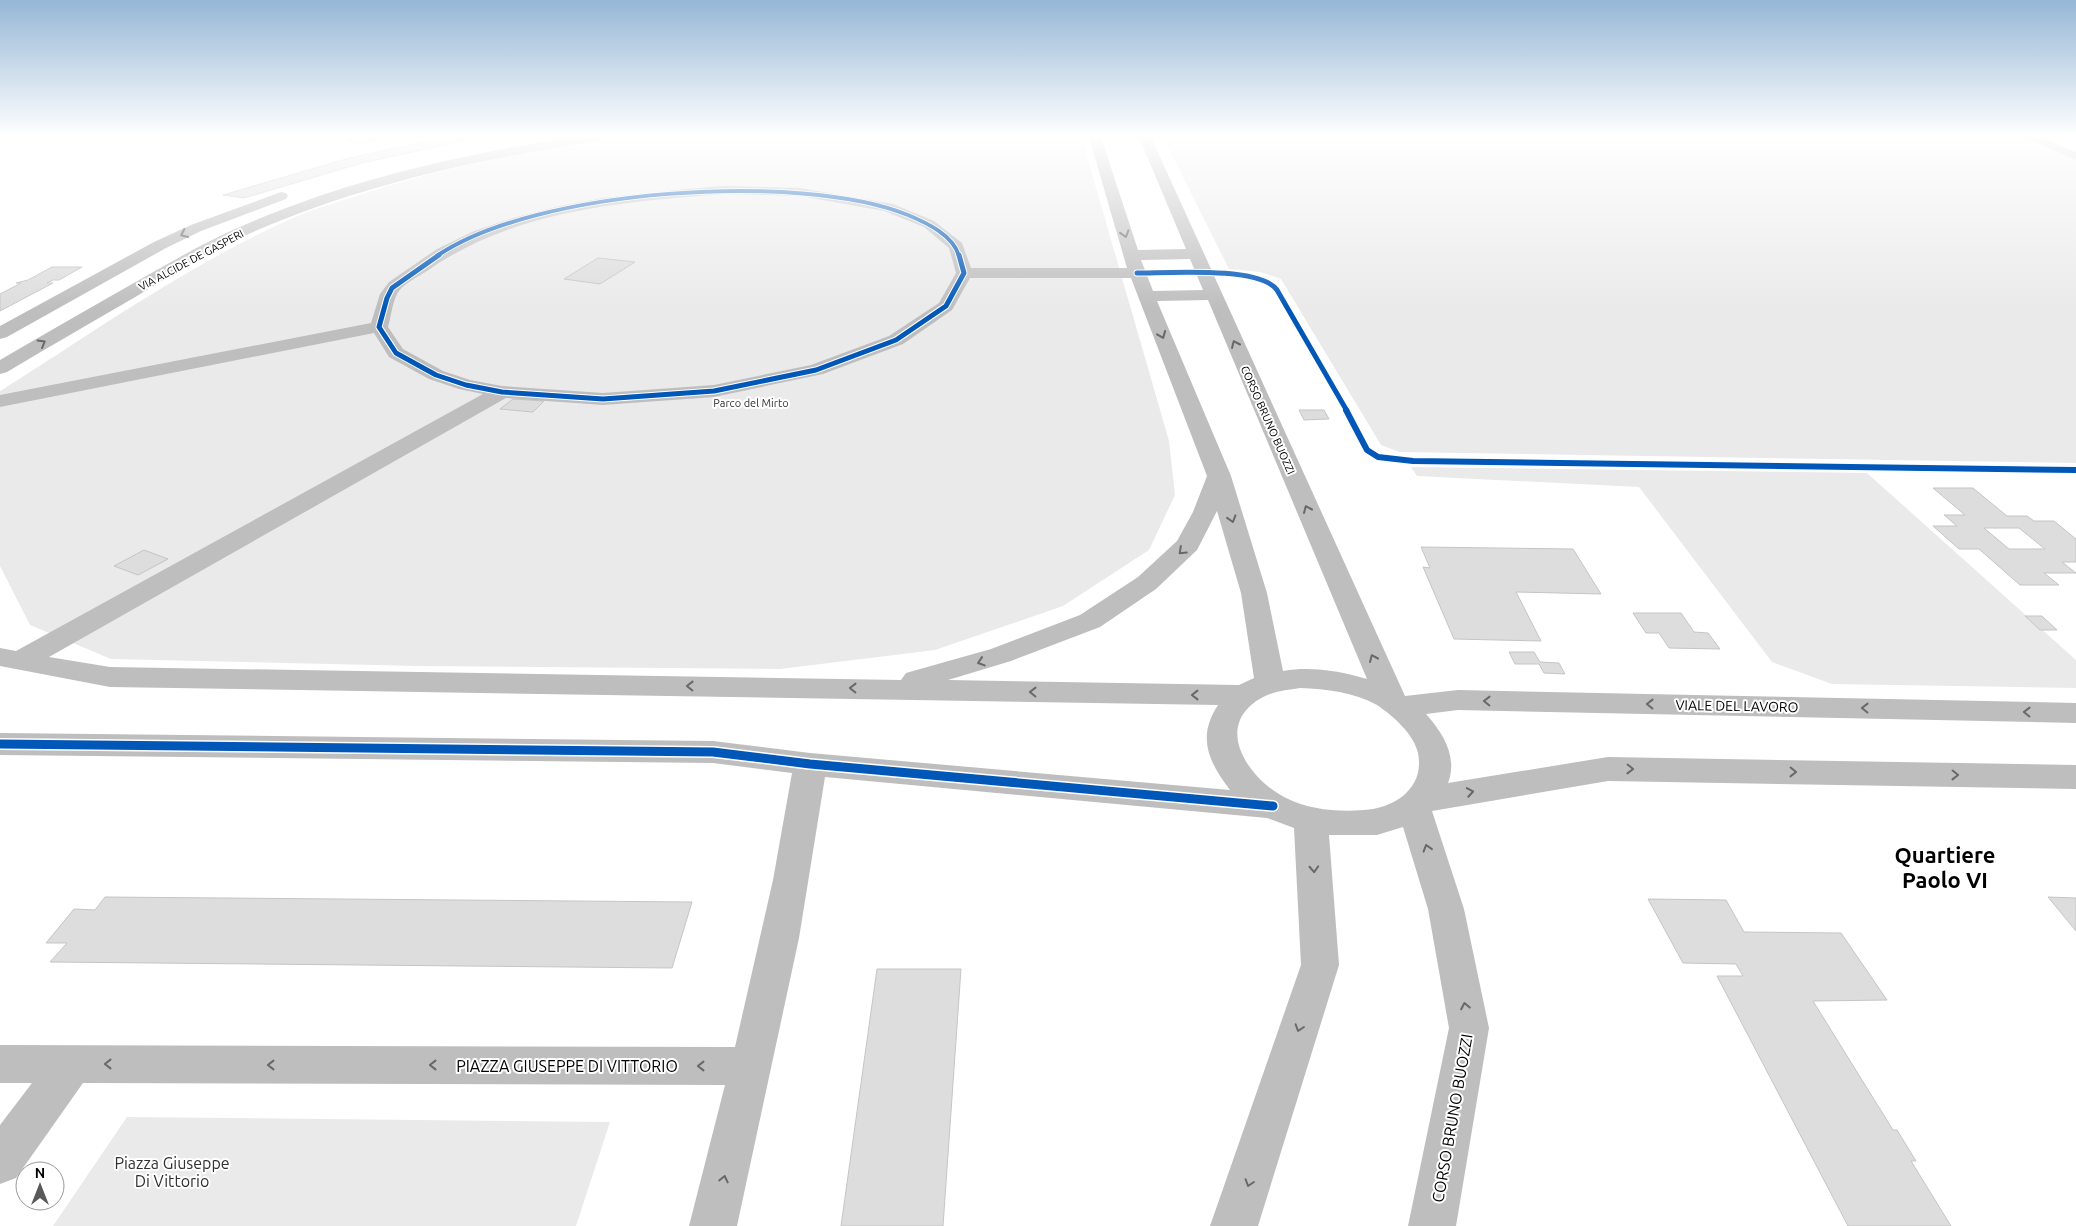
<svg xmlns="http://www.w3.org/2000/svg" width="2076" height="1226" font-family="Ubuntu,sans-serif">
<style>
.green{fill:#eaeaea}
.building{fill:#ddd;stroke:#c5c5c5;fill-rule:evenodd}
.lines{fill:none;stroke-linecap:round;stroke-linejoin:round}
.minor{fill:#bebebe;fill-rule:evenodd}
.cycleway-far3-casing{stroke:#fff;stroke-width:5.5}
.cycleway-far2-casing{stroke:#fff;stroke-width:7}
.cycleway-far1-casing{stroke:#fff;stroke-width:9}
.cycleway-casing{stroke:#fff;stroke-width:12}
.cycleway-far3{stroke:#0057b8;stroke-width:4}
.cycleway-far2{stroke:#0057b8;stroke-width:5}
.cycleway-far1{stroke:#0057b8;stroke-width:6}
.cycleway{stroke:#0057b8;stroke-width:9}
.oneway{stroke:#686868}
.labels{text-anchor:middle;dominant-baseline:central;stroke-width:4;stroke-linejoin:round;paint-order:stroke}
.far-street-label{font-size:11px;fill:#000;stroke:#fff}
.far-park-label{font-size:11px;fill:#303030;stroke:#fff}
.street-label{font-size:14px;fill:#000;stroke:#fff}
.near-street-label{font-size:16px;fill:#000;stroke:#fff}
.near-park-label{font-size:16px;fill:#303030;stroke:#fff}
.near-district-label{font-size:22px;font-weight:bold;fill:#000;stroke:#fff}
</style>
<rect width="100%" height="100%" fill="#fff"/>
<path class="green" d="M632,137h446l4,2 87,302 6,54 -26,55 -86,56 -128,44 -155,19 -363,-3 -306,-7 -81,-34 -30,-59v-175l2,-1c98,-62 196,-132 303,-177 18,-7 36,-12 54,-18 89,-29 181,-47 273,-58z
M1165,137h853l58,23v303l-677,-11 -18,-7 -100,-166 -21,-7 -31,-3 -62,-124z
M1411,467l456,6 209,187v28l-244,-4 -60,-22 -133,-175 -222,-11z
M127,1117l483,5 -34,104h-523z"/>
<path class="building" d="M358,137h30l-31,7 -11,-4z
M446,137h36l-120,26 -118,35 -21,-3 126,-37z
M598,258l37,4 -35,22 -36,-5z
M52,267h30l-23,13h-6l-6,3h6l-53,28v-17l21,-11h-5l12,-3z
M513,399l31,2 -11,11 -33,-3z
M1299,410h25l5,9 -25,1z
M1933,488h40l34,28h20l7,5h20l22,18v23h-14l14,11h-32l15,12h-39l-41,-36h-20l-26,-23h24l-13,-11h21zM1984,528h35l26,21h-36z
M1421,547l152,2 28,45 -85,-2 25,49 -87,-2 -31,-72 7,1z
M144,550l24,9 -30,16 -24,-9z
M1633,613h48l13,19 14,1 12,16 -51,-1 -10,-15h-13z
M2025,616h17l15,14h-17z
M1509,652h25l6,10 19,1 6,11 -21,-1 -5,-9h-24z
M105,897l587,5 -20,66 -622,-6 17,-19h-21l28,-34 21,1z
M2048,897l28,1v33z
M1648,899l78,1 18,32 97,1 46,67 -74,1 80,129h4l19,31h-5l40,65h-103l-131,-250h26l-7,-12 -53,-1z
M877,969h84l-18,257h-102z"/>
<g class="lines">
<path class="minor" d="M573,137h32l-6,4c-121,18 -240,44 -353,94 -38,18 -73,39 -109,61 -43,25 -87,50 -130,76l-7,2v-14c41,-24 83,-48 125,-72 36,-20 72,-42 110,-59 107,-48 222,-74 338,-92z
M1089,137h12l37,113 48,-1 -47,-112h12l254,559 53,-6 618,13v20l-618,-13 -32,4c17,19 32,43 22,69l160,-26 468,8v24l-468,-8 -176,30 32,98 25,119 -33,198h-48l41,-198 -21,-119 -25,-82 -26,8h-48l10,130 -81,261h-48l91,-261 -7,-137 -27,-10 -442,-41 -26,161 -62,288h-48l36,-141 -642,-2 -67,95 -16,6v-59l32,-42h-32v-38l735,2 38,-167 19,-107 -79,-10 -713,-8v-22l713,8 97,12 420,37c-22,-29 -33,-53 -12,-85l-1108,-18 -110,-21v-18l16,3 467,-257 -24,-5 -30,-10 -40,-22 -15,-24 -374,74v-12l371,-72 9,-29 9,-12 48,-33 37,-18 39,-13 47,-12 43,-8 83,-9 38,-3 76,2 93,16 41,17 28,22 9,25h156zM724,194l76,2 84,15 40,16 25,21 7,25 -17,30 -50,33 -78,29 -97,20 -111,8 -101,-7 -32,-6 -27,-9 -40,-22 -15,-22c3,-10 4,-23 9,-33 5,-10 21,-17 30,-23 86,-61 195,-69 297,-77zM1190,259l13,31 -50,1 -12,-31zM970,278h161l76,198 -14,36 -16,29 -39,36 -58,38 -89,34 -85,24 -5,7 -791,-13 -61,-10 457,-259 97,7 111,-8 109,-23 80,-30 49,-34zM1208,300l159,379c-27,-8 -56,-13 -84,-8l-16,-78 -36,-117 -74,-175zM1217,511l24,82 13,85 -15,7 -291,-5 63,-19 89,-34 56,-38 41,-39zM1300,688c27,1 53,4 77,17 15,10 37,29 41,48 7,35 -23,55 -54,57 -26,2 -54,0 -78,-12 -38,-19 -75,-73 -23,-101 12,-6 24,-7 37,-9z
M2022,137h18l36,15v8z
M281,192l5,1 2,3 -2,3 -85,32 -35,17 -159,89 -7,2v-13l154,-84 37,-17z"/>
<g class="cycleway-far3-casing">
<path id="cycleway-far3" d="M437,256c97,-67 363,-85 471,-41 19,8 45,20 51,41"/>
</g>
<g class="cycleway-far2-casing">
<path id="cycleway-far2" d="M439,255l-47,33 -5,10 -8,29 17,26 40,22 30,10 36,7 101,7 111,-8 102,-21 80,-30 50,-34 18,-33 -5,-18
M1137,273c30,0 123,-7 140,17l70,121"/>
</g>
<g class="cycleway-far1-casing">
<path id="cycleway-far1" d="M1346,410l21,40 11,7 35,4 663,9"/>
</g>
<g class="cycleway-casing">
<path id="cycleway" d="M0,744l713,8 97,12 463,42"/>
</g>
<use href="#cycleway-far3" class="cycleway-far3"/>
<use href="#cycleway-far2" class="cycleway-far2"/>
<use href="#cycleway-far1" class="cycleway-far1"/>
<use href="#cycleway" class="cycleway"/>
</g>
<defs><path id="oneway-chevron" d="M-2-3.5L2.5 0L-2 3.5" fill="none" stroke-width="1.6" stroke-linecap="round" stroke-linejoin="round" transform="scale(1.25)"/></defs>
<g class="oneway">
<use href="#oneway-chevron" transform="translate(184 234) rotate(155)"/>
<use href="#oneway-chevron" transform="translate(1125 234) rotate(73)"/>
<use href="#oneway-chevron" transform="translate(1162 335) rotate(68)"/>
<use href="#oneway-chevron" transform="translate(42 343) rotate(-30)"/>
<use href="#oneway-chevron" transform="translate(1235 344) rotate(-114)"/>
<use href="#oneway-chevron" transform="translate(1307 509) rotate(-114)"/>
<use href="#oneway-chevron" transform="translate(1232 519) rotate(73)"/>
<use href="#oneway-chevron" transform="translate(1182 551) rotate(137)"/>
<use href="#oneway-chevron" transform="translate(1373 658) rotate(-114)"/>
<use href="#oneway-chevron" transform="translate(981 662) rotate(162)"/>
<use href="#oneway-chevron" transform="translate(690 686) rotate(-179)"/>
<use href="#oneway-chevron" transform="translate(853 688) rotate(-179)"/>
<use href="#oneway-chevron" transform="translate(1033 692) rotate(-179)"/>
<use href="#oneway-chevron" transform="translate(1195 695) rotate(-180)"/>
<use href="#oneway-chevron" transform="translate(1487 701) rotate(-179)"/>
<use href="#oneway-chevron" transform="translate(1650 704) rotate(-179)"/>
<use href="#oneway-chevron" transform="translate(1865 708) rotate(-179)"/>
<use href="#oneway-chevron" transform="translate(2027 712) rotate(-179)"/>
<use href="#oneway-chevron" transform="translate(1630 769) rotate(1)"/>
<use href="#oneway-chevron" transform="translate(1793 772) rotate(1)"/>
<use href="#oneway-chevron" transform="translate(1955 775) rotate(1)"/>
<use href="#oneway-chevron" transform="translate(1470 792) rotate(-10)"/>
<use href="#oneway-chevron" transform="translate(1427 848) rotate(-107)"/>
<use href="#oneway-chevron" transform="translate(1314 869) rotate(87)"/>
<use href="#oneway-chevron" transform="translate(1465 1006) rotate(-101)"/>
<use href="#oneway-chevron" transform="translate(1299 1028) rotate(108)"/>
<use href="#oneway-chevron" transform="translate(108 1064) rotate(-180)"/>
<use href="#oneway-chevron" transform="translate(271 1065) rotate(-180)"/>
<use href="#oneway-chevron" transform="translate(433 1065) rotate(-180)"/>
<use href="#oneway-chevron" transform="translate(701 1066) rotate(-180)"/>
<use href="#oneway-chevron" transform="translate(724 1179) rotate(-77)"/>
<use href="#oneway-chevron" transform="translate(1249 1183) rotate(108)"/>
</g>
<linearGradient id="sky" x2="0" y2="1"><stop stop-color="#96b7d6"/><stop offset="0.44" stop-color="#fff"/><stop offset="1" stop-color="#fff" stop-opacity="0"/></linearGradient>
<rect width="2076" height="309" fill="url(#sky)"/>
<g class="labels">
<g class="far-street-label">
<text transform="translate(191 260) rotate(-28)">VIA ALCIDE DE GASPERI</text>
<text transform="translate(1268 420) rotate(66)">CORSO BRUNO BUOZZI</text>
</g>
<g class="far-park-label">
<text x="751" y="403">Parco del Mirto</text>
</g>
<g class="street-label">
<text transform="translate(1737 706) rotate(1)">VIALE DEL LAVORO</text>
</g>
<g class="near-street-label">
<text x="567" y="1066">PIAZZA GIUSEPPE DI VITTORIO</text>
<text transform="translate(1452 1118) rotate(-80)">CORSO BRUNO BUOZZI</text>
</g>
<g class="near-park-label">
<text x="172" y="1163">Piazza Giuseppe<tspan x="172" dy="18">Di Vittorio</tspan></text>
</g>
<g class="near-district-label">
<text x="1945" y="854">Quartiere<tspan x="1945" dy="25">Paolo VI</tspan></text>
</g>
</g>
<g transform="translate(40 1186)"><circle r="24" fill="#ffffff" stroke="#999999"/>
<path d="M0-4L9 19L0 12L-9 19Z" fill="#595959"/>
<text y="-8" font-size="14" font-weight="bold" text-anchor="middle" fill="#000000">N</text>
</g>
</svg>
